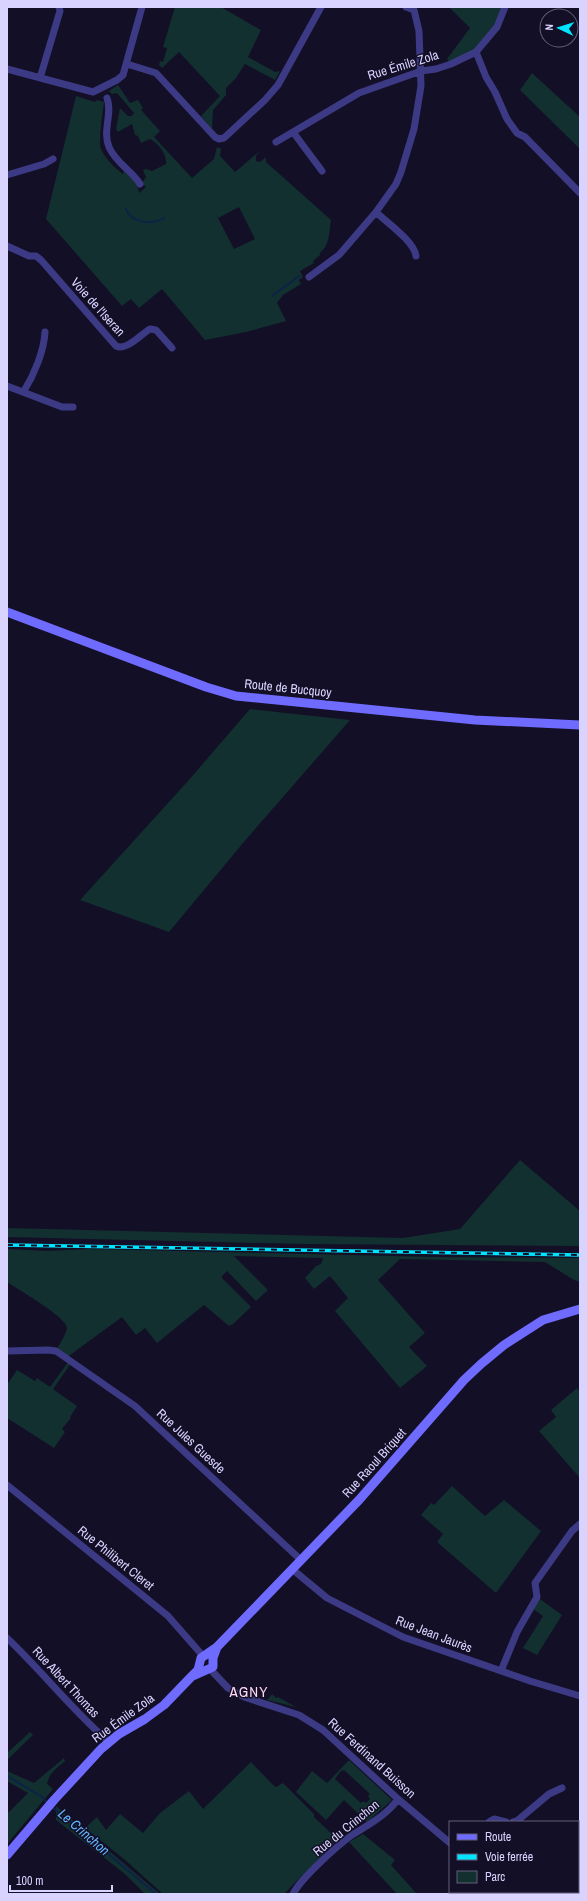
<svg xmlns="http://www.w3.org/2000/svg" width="587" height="1901" font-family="'Archivo Narrow',sans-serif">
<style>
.green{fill:#12302f;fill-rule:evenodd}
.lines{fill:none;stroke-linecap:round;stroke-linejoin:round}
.stream{stroke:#0c2248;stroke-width:2}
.street{stroke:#3d3a85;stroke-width:7}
.secondary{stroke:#6f6bff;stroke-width:9}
.rail-casing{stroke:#00e5ff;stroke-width:3.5}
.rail{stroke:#130f26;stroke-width:2;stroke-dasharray:6;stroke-linecap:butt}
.labels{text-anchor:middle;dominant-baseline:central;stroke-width:3;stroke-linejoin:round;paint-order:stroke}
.street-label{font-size:13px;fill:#d9d4ff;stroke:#130f26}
.water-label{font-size:14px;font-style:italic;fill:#62b6ff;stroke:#130f26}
.quarter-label{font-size:15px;letter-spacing:1px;fill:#ffd6f0;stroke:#130f26}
</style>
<rect width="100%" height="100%" fill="#130f26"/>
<path class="green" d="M175,7h46l40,23 -13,27 27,15 5,-1 -5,9 -30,-16 -9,14 -10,10v7l-13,15 -1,19 -11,-13 19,-20 -41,-44 -17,16 -3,-3 1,-4 3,1 4,-14 -4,-1z
M449,7h56l-22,39 -32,18 -4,-5 23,-31z
M532,73l48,44v32l-60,-59z
M118,85l12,18 8,-3 5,8 -2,2 19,21 -6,6 38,41 22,-19 3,-12 4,2 -1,7 15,16 25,-21 -4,5v5l4,1 6,-5v5l65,58c-2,13 -1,24 -11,33v2l-7,6 1,2 -14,8 3,6 -4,3 2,4 -18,11 -6,8 9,18 -40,11 -41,8 -43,-51 -23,19 -8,-9 -9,7 -76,-87 30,-123 19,6 2,-2 7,2c-2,14 -4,28 -4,42 0,10 15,24 23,30l1,-4 14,16 1,7 7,-6 -4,-4 4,-6 -3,-7 3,-1 6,2 14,-7c1,-10 -8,-21 -16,-25l-9,4 -3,-7 -3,-1 -3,-11 -14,8 -2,-3 4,-21 8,8h4l2,-3 -17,-20 -5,1 -3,-3zM239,207l16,32 -21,10 -16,-31z
M250,709l100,11 -107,123 -74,89 -89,-32 108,-119z
M520,1160l60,51v35l-277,-2 -296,-7v-9l396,10 57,-9z
M7,1249l40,2 42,-2 346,8 145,1v24l-6,-2 -29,-18 -145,-3 -22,21 47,53 -16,14 18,19 -27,22 -65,-77 13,-13 -18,-22 -16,13 -9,-11 11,-12 5,-2 2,-6 -89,-2 34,34 -12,11 -29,-30 -5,5v2l29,29 -18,17 -4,2 -25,-21 -47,38 -12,-15 -9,7 -14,-18 -56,41 -10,-7c3,-6 9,-15 11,-22 2,-11 -50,-40 -60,-47z
M69,1361l3,1 -19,27 24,17 -7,11 1,1 -9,11 3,3 -11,16 -47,-30v-33l10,-15 18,11 2,-3 13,9z
M577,1388l3,4 -1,85 -40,-46 17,-14 -5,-7z
M452,1486l33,30 19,-16 37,31 -45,62 -59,-51 6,-8 -22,-19 10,-12 3,2z
M537,1597l25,18 -25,40 -14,-7 20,-32 -11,-8z
M272,1694l4,4 2,-1 18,10 -29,-7z
M30,1732l3,3 -26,25v-7z
M64,1758l1,3c-8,7 -16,12 -18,23l6,5 -46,55v-30l21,-21 -21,-12v-10l27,12z
M349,1760l43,40 -25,22 -23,-22 -18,20 -30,-28 16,-21 15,12zM344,1770l26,24 -2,2 2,3 -4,4 -3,-2 -2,2 -26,-24 5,-7z
M251,1762l23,24 2,1 7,-4 31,31v3l21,20 1,4 -52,53h-121l-39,-35 -39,-31 12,-11 9,13 14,-16 23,19 17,-20 29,-22 14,18z
M56,1806l104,88h-15l-20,-20 -69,-54z
M363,1834l32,26 -4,5 26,29h-20l-48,-52z"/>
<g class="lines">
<path class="stream" d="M126,209c5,14 26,16 38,9
M272,296l27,-20
M7,1776l34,20 7,7
M51,1806l105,88"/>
<path class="street" d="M476,52l10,25 9,15 12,27 10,14 8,4 55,56
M127,64l29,9 59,64 4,2 5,-1 41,-38 13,-15 43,-78
M7,69l86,23 24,-12 6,-5 19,-68
M40,78l20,-67 -1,-4
M107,98c6,15 -5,33 2,49 6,15 23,24 31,37
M293,132l66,-39 62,-22 15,-2 15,-5 25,-12 21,-25 8,-20
M276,142l17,-10 29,39
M7,175l37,-11 9,-5
M376,212c11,11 38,29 40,44
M7,246l22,10h7l5,4 75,86c11,5 25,-12 34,-17l6,1 16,18
M309,277l30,-22 37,-43 20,-28 5,-12 13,-43 7,-43 -2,-55 -5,-21 -8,-3
M7,386l55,21h11
M24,391c10,-16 20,-40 21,-59
M7,1351l41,-1 8,1 79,55 166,154
M7,1485l161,131 35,40
M292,1569l35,29 76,39 127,44 50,15
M7,1638c35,33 65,72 102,104
M210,1669l18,19 16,9 55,18 24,15 75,69 52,44
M501,1671l16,-39 20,-35 -2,-14 37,-52 8,-7
M489,1822l5,-3 12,3
M513,1822l4,-1 32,-27 13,-6
M488,1892l2,2
M293,1894c8,-16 44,-48 59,-59 16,-10 35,-20 46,-36"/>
<path class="secondary" d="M7,612l199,75 30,9 239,24 105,5
M193,1676l20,-9v-9l4,-11
M7,1855l47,-55 47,-51 18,-15 26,-15 19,-14 28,-29 6,-6 3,-12 16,-11 142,-147 105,-120 17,-16 23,-19 39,-25 37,-11"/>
<g class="rail-casing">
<path id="rail" d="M7,1245l573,10"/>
</g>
<use href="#rail" class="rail"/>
</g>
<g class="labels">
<g class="street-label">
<text transform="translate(403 65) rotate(-17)">Rue Émile Zola</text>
<text transform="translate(98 307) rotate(48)">Voie de l'Iseran</text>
<text transform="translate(288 688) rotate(6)">Route de Bucquoy</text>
<text transform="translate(191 1441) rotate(43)">Rue Jules Guesde</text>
<text transform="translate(374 1463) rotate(-48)">Rue Raoul Briquet</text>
<text transform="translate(116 1558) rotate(39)">Rue Philibert Cleret</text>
<text transform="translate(434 1634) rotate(21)">Rue Jean Jaurès</text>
<text transform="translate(66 1682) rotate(47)">Rue Albert Thomas</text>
<text transform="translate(123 1718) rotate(-36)">Rue Émile Zola</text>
<text transform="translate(372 1758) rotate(42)">Rue Ferdinand Buisson</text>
<text transform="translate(346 1828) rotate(-39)">Rue du Crinchon</text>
</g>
<g class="water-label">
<text transform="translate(84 1832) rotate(41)">Le Crinchon</text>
</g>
<g class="quarter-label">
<text x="249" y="1691">AGNY</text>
</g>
</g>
<rect width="587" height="1901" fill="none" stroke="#d9d4ff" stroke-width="16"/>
<rect x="449" y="1821" width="130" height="72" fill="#130f26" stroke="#625e7d"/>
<rect x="457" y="1834" width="20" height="6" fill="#6f6bff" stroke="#625e7d"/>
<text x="485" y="1841" font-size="12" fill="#d9d4ff">Route</text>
<rect x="457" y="1854" width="20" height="6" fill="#00e5ff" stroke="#625e7d"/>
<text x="485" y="1861" font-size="12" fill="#d9d4ff">Voie ferrée</text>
<rect x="457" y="1871" width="20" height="12" fill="#12302f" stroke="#625e7d"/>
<text x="485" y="1881" font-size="12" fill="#d9d4ff">Parc</text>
<g transform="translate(559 28) rotate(274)"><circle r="19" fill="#130f26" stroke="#625e7d"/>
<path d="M0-3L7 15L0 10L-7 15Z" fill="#00e5ff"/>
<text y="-6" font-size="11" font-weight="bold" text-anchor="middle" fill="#d9d4ff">N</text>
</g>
<path d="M10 1885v6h102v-6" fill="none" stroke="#d9d4ff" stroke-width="2"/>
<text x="16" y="1885" font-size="12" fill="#d9d4ff" stroke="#130f26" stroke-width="3" paint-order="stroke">100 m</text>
</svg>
